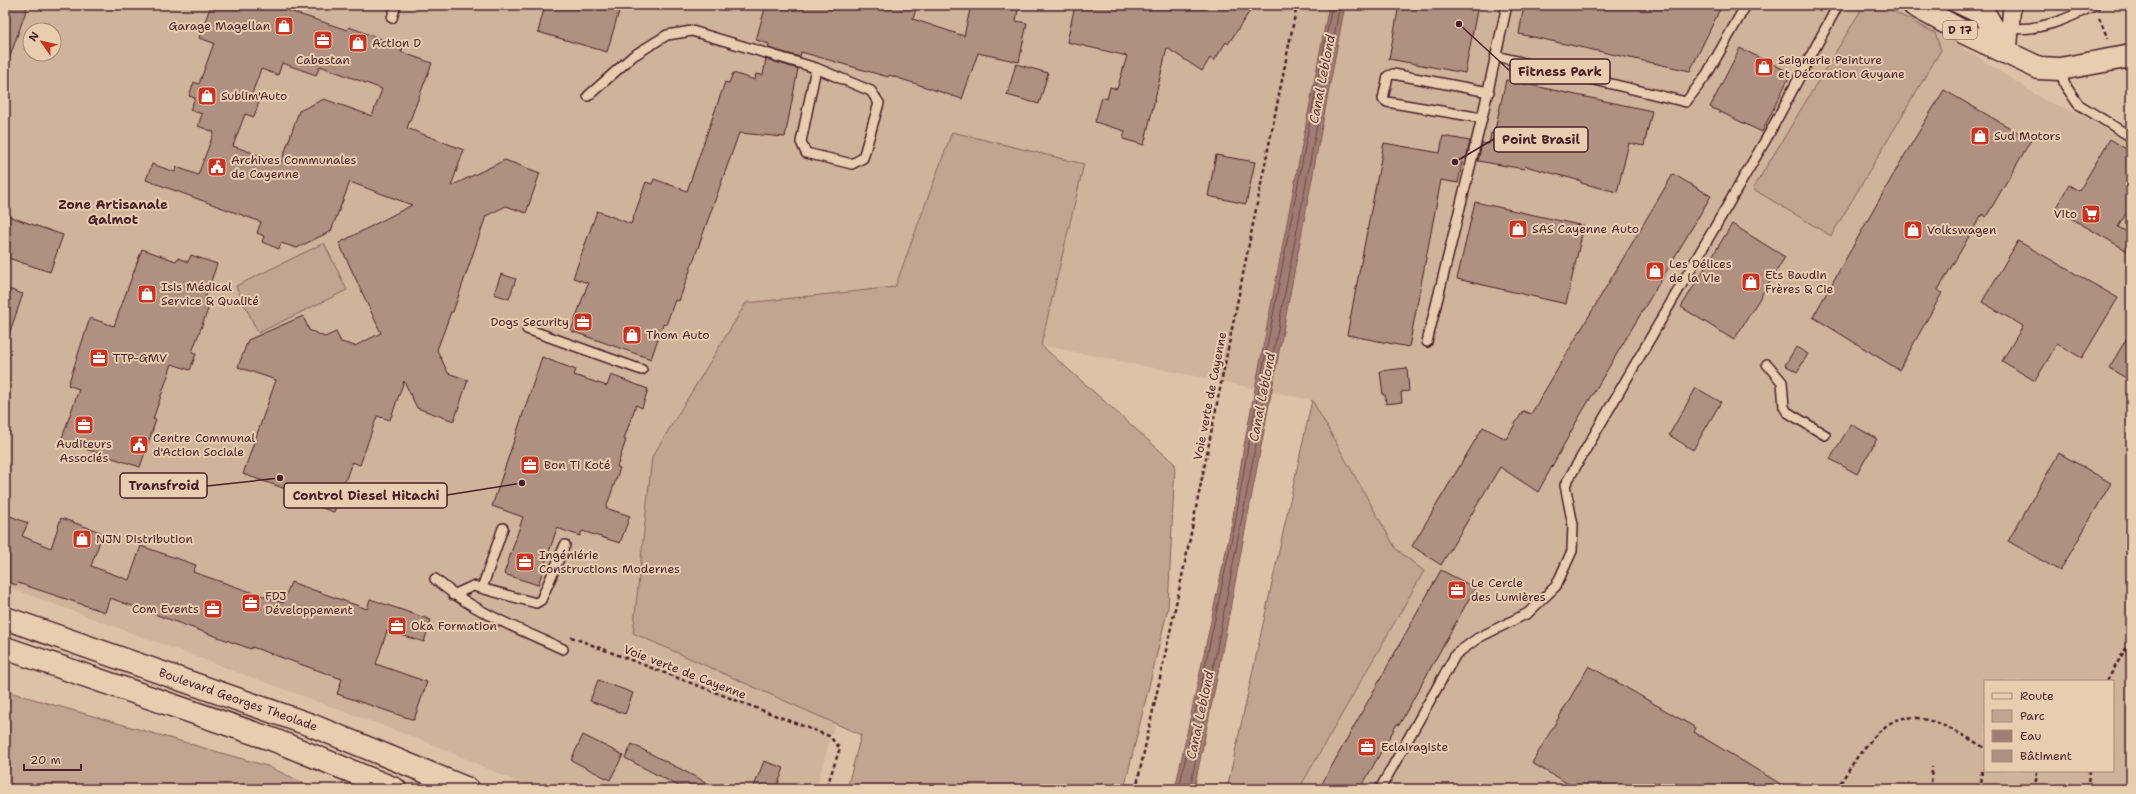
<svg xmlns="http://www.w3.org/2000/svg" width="2136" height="794" font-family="'Shantell Sans',sans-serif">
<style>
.built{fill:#d0b39b;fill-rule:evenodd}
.green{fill:#c3a490;stroke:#86625e}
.water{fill:#a07d72;stroke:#7e5756}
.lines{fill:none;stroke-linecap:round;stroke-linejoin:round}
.shore{stroke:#6c4547;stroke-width:1}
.building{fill:#b09080;stroke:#4a1f2b;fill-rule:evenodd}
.lane-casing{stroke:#4a1f2b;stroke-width:12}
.street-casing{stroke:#4a1f2b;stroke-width:20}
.primary-casing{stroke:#4a1f2b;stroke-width:25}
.path{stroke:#4a1f2b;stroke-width:2.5;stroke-dasharray:4 3;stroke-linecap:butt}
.lane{stroke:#e8cdaf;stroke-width:9}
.street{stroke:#e8cdaf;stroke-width:17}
.primary{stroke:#e8cdaf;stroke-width:22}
.labels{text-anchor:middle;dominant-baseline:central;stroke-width:4;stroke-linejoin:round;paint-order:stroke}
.shield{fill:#e8cdaf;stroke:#795353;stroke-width:1}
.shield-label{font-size:11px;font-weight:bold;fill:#4a1f2b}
.poi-label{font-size:12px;fill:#4a1f2b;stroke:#e8cdaf;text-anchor:start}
.street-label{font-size:12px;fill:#4a1f2b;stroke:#e8cdaf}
.water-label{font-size:13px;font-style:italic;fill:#60363d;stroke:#e8cdaf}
.neighbourhood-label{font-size:13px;font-weight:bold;fill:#4a1f2b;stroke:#e8cdaf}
.leader{fill:none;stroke:#4a1f2b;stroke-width:1.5}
.callout-dot{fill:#4a1f2b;stroke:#e8cdaf;stroke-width:1.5}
.callout{fill:#e8cdaf;stroke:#4a1f2b;stroke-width:1.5}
.callout-label{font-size:13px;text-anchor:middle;font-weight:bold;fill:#4a1f2b}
</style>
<rect width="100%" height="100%" fill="#dec2a7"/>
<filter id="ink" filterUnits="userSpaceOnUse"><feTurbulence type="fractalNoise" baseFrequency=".025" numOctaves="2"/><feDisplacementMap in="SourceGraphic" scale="8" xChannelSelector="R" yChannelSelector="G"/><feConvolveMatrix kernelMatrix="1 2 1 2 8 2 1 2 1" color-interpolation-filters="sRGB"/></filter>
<g filter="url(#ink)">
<path class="built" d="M5,5h1892l149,96 32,12 53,31v645h-832l125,-218 -28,-22 -84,-149 -271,-55 43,-181 -132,-32 -57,155 -149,16 -113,330 202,89 -19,67h-282l-105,-46 -424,-157zM30,30h24v24h-24zM1985,681h128v90h-128z"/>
<path class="green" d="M1864,5h17l54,28 6,17 -110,186 -78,-47z
M952,132l132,32 -43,181 134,119 -7,144 -44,181h-277l14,-54 -228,-102 19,-176 94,-154 149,-16z
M324,243l23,47 -89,43 -22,-47z
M1312,400l84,149 28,22 -125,218h-72z
M9,692l258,74 50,23h-312v-88z"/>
<path class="water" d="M1329,5h16l-129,678 -22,106h-19l57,-266 11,-72z"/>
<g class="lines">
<path class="shore" d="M1179,789l56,-265 12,-72 85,-447
M1190,789l150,-784"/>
</g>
<path class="building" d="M5,5h23l-21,60h-2z
M211,5h60l76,25 2,-3 54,20 -2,5 31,11 -25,65 57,22 -13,36 54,-26 35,13 -14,40 -20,-7 -20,10 -33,96h-2l-14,38 11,23 20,7 -14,41 -37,-13 -13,-27 -14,39 -13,-4 -17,49 -8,-3 -18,50 -30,-10 2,-6 -63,-22 33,-94 -38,-13 10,-27 55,-24 6,14 16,7 11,-5 5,10 14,4 26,-13 -42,-90 73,-38 -62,-23 -19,49 -34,17 -16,-5 -2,6 -17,-7 2,-6 -7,-3 4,-11 -115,-42 6,-16 23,8 2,-5 21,8 16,-43 -16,-6 4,-12 -12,-4 5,-12 -6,-2 5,-14 5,2 15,-41 -15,-5zM282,63l34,12 4,-9 62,23 -10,27 -48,-17 -25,12 -18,52 -48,-17 12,-32 9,3 5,-15 -9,-3 11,-30 17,6z
M545,5h65l10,3 -13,44 -69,-20z
M766,5h151l-4,14 51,17 7,-31h48l-3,16 11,2 -8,39 -41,-9 -16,46 -73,-24 -1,2 -87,-25 -1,5 -32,-9 1,-4 -13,-4z
M1075,5h179l-26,39 -2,-2 -12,19 -4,-3 -8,13 -35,-23 -23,97 -21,-6 2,-8 -30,-9 7,-25 5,2 3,-12 7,2 10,-33 -60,-14z
M1399,5h79l-13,68 -76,-14z
M1524,5h198l-32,66 -171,-37z
M1740,48l51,25 -29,59 -52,-25z
M766,59l32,10 -13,68 -46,-4 -60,168 -4,-1 -9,25 -3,-1 -12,35 -80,-28 17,-48 -15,-5 24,-67 34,13 15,-42 6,2 2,-5 33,12 38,-109 4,1 4,-10 22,7 1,-6 7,1z
M1016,64l32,9 -9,31 -32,-9z
M1506,80l146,31 -8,35 -15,-3 -12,49 -36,-9v-2l-56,-15 -1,3 -46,-8 4,-18 7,1 2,-11 3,1z
M1944,90l87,50 -45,77 -4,-3 -44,76 4,3 -43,77 -86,-53 87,-154z
M1443,136l27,5 -4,18 -3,-1 -5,25 -17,-3 -32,167 -62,-12 37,-192 56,10z
M2110,139l21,13v53l-13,22 13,7v19l-76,-44 14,-24 10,6z
M1216,155l39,7 -9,42 -38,-8z
M1673,174l38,22 -133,223 -40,73 -38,-25 -59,98 -29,-19 71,-119 23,12 17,-28 8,3z
M1475,202l109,24 -18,78 -109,-25z
M5,215l58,20 -13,37 -45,-15z
M1732,224l53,33 -51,83 -53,-33z
M2018,241l100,57 -36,60 -25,-14 -22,37 -33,-20 21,-35 -41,-24z
M142,249l34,12 2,-3 10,4 3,-7 26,9 -13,37 6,3 -18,48 4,2 -6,16 -18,-6 -19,55 3,1 -16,47 -79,-26 18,-52 -11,-4 22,-67 24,8z
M501,274l15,5 -7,20 -15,-5z
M5,288l18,6 -16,46h-2z
M2131,331v50l-22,-13z
M1796,347l12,7 -11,18 -12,-7z
M542,357l34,13 -2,5 33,11 4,-11 37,14 -6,19 -6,-3 -12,34 2,1 -9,27 3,1 -14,40 24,8 -10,27 -38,-12 -2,5 -23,-8 -19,57 -34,-11 19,-57 -31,-11z
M1407,368l2,23 -8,1 1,10 -16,2 -1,-9h-2l-3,-24z
M1696,388l25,14 -28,48 -24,-15z
M1851,424l26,15 -20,35 -27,-15z
M2059,453l52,30 -51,88 -52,-30z
M5,514l23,9 -6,13 29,12 10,-30 42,15 -12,33 38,14 12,-34 55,19 -3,7 90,31 8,-21 76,27 3,-10 61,21 -7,22 -37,-11 -11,33 51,18 -13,38 -77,-26 5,-15 -90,-32 -1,2 -141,-51 -5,14 -87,-29 -2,2 -11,-4z
M1441,570l34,18 -76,137 -2,-1 -37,65h-41z
M1589,666l107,62 -2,4 95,57h-212l-45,-26z
M598,680l35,13 -8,21 -35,-13z
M583,735l40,20 -13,25 -39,-20z
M632,744l87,45h-35l-59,-31z
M764,761l20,7 -8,21h-23z"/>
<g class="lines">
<g class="lane-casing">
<path id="lane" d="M1950,5l33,16
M392,18l4,-13
M2007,28c31,4 61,-9 88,-23
M1496,56l190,46 21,-28 39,-69
M2060,69l5,16 13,19 53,33
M588,96l45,-40 34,-21 25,-4 124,37 55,23 8,12 -16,55 -11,6 -46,-11 -5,-11 15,-74
M1482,118l-95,-16 -4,-3 5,-23 5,-2 96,18
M527,329l115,41
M1427,342l55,-224 25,-113
M1767,364l15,18 2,25 3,5 38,23
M435,579c38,33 84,50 128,70
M482,588l21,-60
M453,595l20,-9 63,17 5,-3 24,-55
M1380,789l76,-135 22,-16 50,-25 28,-27 16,-35 1,-26 -8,-40 204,-351 69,-129"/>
</g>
<g class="street-casing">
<path id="street" d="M2008,53l4,-48"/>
</g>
<g class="primary-casing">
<g id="primary">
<path d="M1914,5l51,28 74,35 21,1 71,-13"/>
<path d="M1979,5l29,48"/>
<path id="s1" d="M5,618l306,107 157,64"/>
<path d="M5,648l269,92 121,49"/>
</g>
</g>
<path class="path" d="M2099,18l9,21
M571,637l258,99 11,12 -14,41
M2107,681l24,-42
M1136,789l50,-231 111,-553
M1837,789c12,-21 35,-57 57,-68 27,-13 69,14 91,27
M1931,789l1,-22
M1981,789l1,-20
M2035,789l2,-18
M2088,789l1,-18"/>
<use href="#lane" class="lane"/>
<use href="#street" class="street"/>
<use href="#primary" class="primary"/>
</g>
</g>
<defs>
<g id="shop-square" transform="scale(1)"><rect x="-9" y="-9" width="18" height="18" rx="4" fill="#c8321e" stroke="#e8cdaf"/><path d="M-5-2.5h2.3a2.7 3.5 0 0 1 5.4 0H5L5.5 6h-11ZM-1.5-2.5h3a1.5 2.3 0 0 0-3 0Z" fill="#fff"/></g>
<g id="office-square" transform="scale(1)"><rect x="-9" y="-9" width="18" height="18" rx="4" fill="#c8321e" stroke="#e8cdaf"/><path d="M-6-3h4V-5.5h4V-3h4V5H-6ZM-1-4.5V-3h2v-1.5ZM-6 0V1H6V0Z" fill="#fff"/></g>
<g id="civic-square" transform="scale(1)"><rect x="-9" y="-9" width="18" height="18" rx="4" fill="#c8321e" stroke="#e8cdaf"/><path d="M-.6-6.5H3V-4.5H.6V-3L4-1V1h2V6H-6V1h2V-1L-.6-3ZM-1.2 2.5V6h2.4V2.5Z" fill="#fff"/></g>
<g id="supermarket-square" transform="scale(1)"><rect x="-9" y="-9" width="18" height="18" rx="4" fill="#c8321e" stroke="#e8cdaf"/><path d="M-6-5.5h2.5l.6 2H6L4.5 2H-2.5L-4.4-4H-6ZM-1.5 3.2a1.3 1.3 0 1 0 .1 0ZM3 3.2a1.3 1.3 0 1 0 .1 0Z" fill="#fff"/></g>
</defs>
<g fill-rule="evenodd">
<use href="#shop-square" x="284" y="26"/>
<use href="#office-square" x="323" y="40"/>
<use href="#shop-square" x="358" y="43"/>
<use href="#shop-square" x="1764" y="67"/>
<use href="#shop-square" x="207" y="96"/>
<use href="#shop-square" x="1980" y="136"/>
<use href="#civic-square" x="217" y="167"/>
<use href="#supermarket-square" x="2091" y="214"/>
<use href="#shop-square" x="1518" y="229"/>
<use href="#shop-square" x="1913" y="230"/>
<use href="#shop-square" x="1655" y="271"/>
<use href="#shop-square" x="1751" y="282"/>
<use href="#shop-square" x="147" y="294"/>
<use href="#office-square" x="583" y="322"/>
<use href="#shop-square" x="632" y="335"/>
<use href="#office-square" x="99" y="358"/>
<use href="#office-square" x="84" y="425"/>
<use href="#civic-square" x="139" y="445"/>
<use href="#office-square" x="530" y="465"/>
<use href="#shop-square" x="82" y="539"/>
<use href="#office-square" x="525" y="562"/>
<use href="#office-square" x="1457" y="590"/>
<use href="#office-square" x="251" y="603"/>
<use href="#office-square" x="213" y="609"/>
<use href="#office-square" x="397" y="626"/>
<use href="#office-square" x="1367" y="747"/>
</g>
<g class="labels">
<rect class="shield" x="1943" y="21" width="34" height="18" rx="3"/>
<g class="shield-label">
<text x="1960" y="30">D 17</text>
</g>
<g class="poi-label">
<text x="270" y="26" text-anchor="end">Garage Magellan</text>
<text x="372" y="43">Action D</text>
<text x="323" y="60" text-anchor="middle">Cabestan</text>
<text x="1778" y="60">Seignerie Peinture<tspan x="1778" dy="14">et Décoration Guyane</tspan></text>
<text x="221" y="96">Sublim'Auto</text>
<text x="1994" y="136">Sud Motors</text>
<text x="231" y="160">Archives Communales<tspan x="231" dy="14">de Cayenne</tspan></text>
<text x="2077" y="214" text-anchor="end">Vito</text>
<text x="1532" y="229">SAS Cayenne Auto</text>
<text x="1927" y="230">Volkswagen</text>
<text x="1669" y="264">Les Délices<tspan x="1669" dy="14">de la Vie</tspan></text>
<text x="1765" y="275">Ets Baudin<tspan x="1765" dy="14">Frères &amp; Cie</tspan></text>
<text x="161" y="287">Isis Médical<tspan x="161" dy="14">Service &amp; Qualité</tspan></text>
<text x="569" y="322" text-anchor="end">Dogs Security</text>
<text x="646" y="335">Thom Auto</text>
<text x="113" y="358">TTP-GMV</text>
<text x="153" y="438">Centre Communal<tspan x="153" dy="14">d'Action Sociale</tspan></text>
<text x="84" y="444" text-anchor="middle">Auditeurs<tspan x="84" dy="14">Associés</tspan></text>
<text x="544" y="465">Bon Ti Koté</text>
<text x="96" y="539">NJN Distribution</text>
<text x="539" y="555">Ingéniérie<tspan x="539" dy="14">Constructions Modernes</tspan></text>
<text x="1471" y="583">Le Cercle<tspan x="1471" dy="14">des Lumières</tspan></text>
<text x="265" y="596">FDJ<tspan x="265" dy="14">Développement</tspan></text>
<text x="199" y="609" text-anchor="end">Com Events</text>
<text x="411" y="626">Oka Formation</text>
<text x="1381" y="747">Eclairagiste</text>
</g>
<g class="street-label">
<text transform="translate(1210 396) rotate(-79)">Voie verte de Cayenne</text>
<text transform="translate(685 672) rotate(21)">Voie verte de Cayenne</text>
<text stroke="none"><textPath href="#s1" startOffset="247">Boulevard Georges Theolade</textPath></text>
</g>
<g class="water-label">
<text transform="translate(1322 79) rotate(-79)">Canal Leblond</text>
<text transform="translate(1262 397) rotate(-79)">Canal Leblond</text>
<text transform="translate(1200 715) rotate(-78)">Canal Leblond</text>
</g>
<g class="neighbourhood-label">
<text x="113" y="204">Zone Artisanale<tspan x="113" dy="15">Galmot</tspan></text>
</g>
</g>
<path class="leader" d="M1459 24L1510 71M1455 162L1494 139M280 478L207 486M522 483L447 495"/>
<g class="callout-dot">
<circle cx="1459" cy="24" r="4"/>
<circle cx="1455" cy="162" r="4"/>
<circle cx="280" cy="478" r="4"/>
<circle cx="522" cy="483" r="4"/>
</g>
<g class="callout">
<rect x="1510" y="59" width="100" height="25" rx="4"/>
<rect x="1494" y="127" width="94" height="25" rx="4"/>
<rect x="120" y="473" width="87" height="25" rx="4"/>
<rect x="284" y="483" width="163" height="25" rx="4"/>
</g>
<g class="callout-label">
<text x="1560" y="76">Fitness Park</text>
<text x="1541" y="144">Point Brasil</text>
<text x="164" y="490">Transfroid</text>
<text x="366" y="500">Control Diesel Hitachi</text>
</g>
<rect width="2136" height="794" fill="none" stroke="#e8cdaf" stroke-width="20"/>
<rect x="10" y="10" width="2116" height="774" fill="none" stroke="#4a1f2b" stroke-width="1.5" filter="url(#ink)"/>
<rect x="1984" y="680" width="130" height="92" fill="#e8cdaf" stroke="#a9877a"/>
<rect x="1992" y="693" width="20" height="6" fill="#e8cdaf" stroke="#a9877a"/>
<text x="2020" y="700" font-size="12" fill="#4a1f2b">Route</text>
<rect x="1992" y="710" width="20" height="12" fill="#c3a490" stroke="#a9877a"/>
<text x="2020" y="720" font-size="12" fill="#4a1f2b">Parc</text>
<rect x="1992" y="730" width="20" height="12" fill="#a07d72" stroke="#a9877a"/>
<text x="2020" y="740" font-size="12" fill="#4a1f2b">Eau</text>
<rect x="1992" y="750" width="20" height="12" fill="#b09080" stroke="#a9877a"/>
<text x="2020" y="760" font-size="12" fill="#4a1f2b">Bâtiment</text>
<g transform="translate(42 42) rotate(304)"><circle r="19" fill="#e8cdaf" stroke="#a9877a"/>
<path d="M0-3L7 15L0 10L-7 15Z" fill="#c8321e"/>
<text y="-6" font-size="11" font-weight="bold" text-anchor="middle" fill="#4a1f2b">N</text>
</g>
<path d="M24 764v6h57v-6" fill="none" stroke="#4a1f2b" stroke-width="2"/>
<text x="30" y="764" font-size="12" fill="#4a1f2b" stroke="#e8cdaf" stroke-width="3" paint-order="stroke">20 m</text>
</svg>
